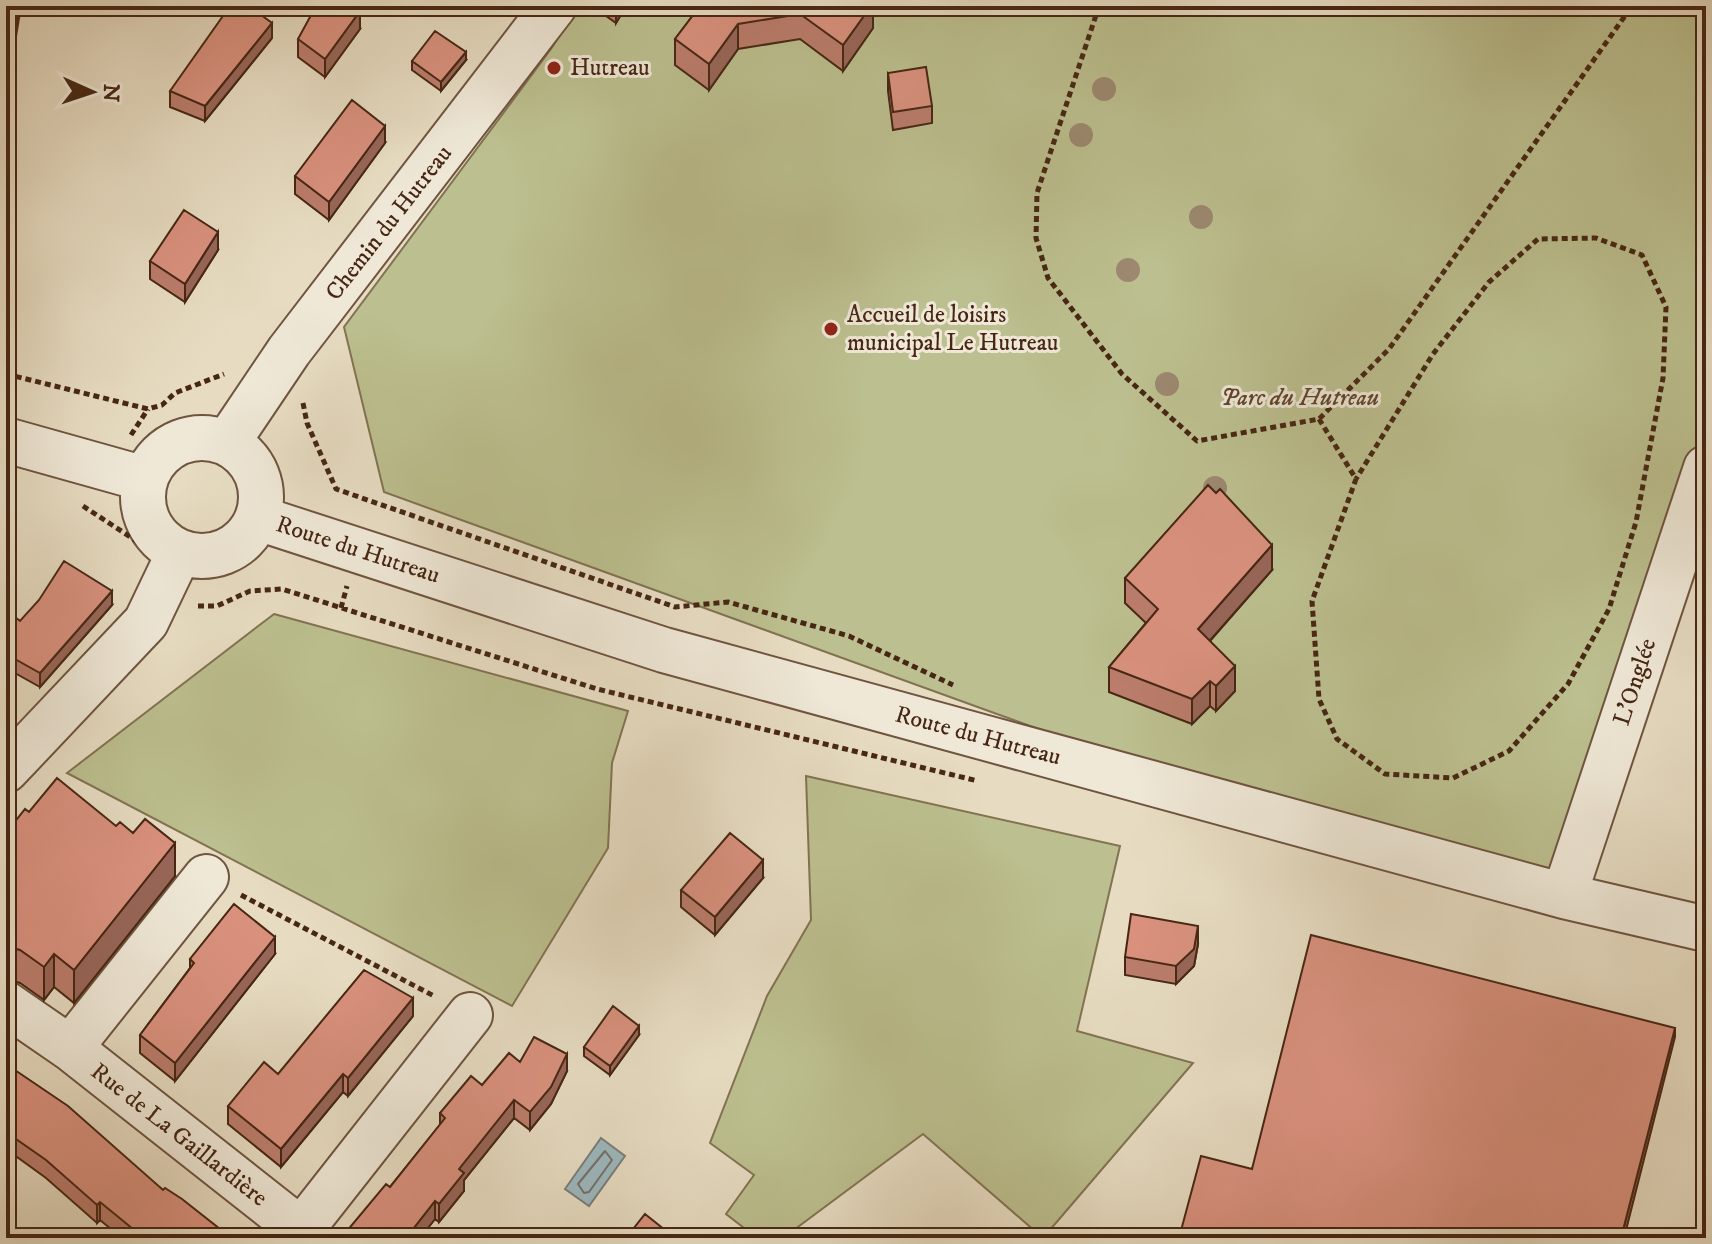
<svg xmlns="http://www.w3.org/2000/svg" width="1712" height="1244" font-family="'IM FELL DW Pica',serif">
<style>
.green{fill:#bcbf8f;stroke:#827352;stroke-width:2}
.water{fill:#9db8bf;stroke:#7b7e7b;stroke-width:2}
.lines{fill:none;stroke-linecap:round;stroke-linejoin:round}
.shore{stroke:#72706a;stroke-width:2}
.minor-casing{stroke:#6f5440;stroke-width:48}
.path{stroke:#472714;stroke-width:5;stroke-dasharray:6 4;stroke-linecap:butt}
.minor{stroke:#efe8d7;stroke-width:44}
.tree{fill:#9c8970}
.wall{fill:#bb7d6c;stroke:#472714;stroke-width:2}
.shaded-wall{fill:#986658;stroke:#472714;stroke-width:2}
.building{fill:#d9917e;stroke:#472714;stroke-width:2}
.poi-dot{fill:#8f2418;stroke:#efe8d7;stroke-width:3}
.labels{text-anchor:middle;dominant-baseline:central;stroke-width:6;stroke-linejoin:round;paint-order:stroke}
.poi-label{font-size:24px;fill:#472714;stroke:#efe8d7;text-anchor:start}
.street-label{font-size:24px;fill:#472714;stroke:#efe8d7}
.park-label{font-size:24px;font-style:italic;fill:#5e452d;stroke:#efe8d7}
</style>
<rect width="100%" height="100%" fill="#e7dcc2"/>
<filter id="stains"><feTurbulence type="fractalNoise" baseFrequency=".0025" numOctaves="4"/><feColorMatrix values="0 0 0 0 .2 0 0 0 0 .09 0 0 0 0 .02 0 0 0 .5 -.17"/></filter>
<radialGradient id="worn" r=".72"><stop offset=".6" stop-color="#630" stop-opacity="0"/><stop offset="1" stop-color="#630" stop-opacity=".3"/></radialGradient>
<path class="green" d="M579,6h1127v417l-146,449 -494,-133 -682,-247 -40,-165 207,-278z
M274,614l354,97 -16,52 -4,85 -96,158 -445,-233z
M806,776l314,70 -43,185 116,32 -150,175 -120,-104 -140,104h-26l-31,-24 28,-39 -44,-32 57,-147 44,-76z"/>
<path class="water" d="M601,1138l24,18 -36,50 -24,-17z"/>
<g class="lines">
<path class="shore" d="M605,1151l7,9 -23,32 -5,1 -6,-9z"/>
<g class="minor-casing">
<path id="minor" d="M143 497a59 59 0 1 1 118 0a59 59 0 1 1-118 0Z
M6,440l139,39
M227,443l62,-92 265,-345
M258,518l406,132 900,246 142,33
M6,770l140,-148 33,-69
M1564,896l142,-428
M6,1004l64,44 231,182 169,-215
M70,1048l136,-171"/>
</g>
<path class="path" d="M1099,6l-62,187 -1,45 12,40 74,96 75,67 122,-22 70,-70 243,-343
M6,374l142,35 14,-4 13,-12 49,-19
M303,403l4,20 29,66 339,118 53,-5 121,34 104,49
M1319,419l37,60 -44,122 7,98 18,40 48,35 68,4 56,-27 59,-67 41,-75 27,-87 27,-144 3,-71 -24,-52 -46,-17 -58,1 -49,43 -56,72 -77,125
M131,435l17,-26
M83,506l58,38
M198,606h19l33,-15 32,-2 315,100 381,92
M341,608l6,-22
M241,895l193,101"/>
<use href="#minor" class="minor"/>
</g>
<g class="tree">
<circle cx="1104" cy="89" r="12"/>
<circle cx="1081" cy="135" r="12"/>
<circle cx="1201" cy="217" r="12"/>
<circle cx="1128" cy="270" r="12"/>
<circle cx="1167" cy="384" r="12"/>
<circle cx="1215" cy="488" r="12"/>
</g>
<path class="wall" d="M592,6h34l-10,17z
M700,6h173v22l-30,43 -43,-32 -62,10 -29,41 -34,-25v-26z
M360,29l-35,48 -27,-20v-18z
M272,38l-67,83 -35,-14v-16z
M466,60l-25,31 -29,-21v-9z
M888,73l44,33v17l-39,7 -5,-39z
M385,143l-56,77 -34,-26v-18z
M218,250l-33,52 -35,-23v-18z
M1272,570l-62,71 25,50 -19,20 -6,-5 -18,18 -83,-32v-25l37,-44 -21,-20v-25z
M112,605l-72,82 -34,-19v-50l14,3z
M29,812l146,64 -101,127 -20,-16 -10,13 -24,-17 -14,-4v-146z
M763,878l-48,57 -34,-28v-17z
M1198,944l-4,22 -18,18 -51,-9v-18z
M275,954l-100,127 -35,-28v-18l50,-67v-9z
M413,1016l-65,80 -5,-4 -62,75 -53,-43v-18l50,-32z
M639,1035l-29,40 -26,-19v-9z
M520,1062l47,9 -16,33 -21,26 -16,-12 -50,62v11l-25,31 -4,-3 -15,19h-79l49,-51 50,-62v-12z
M6,1064l157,126 62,48h-103l-22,-18 -3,3 -51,-45 -40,-29z
M1706,1189v49h-11v-5z"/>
<path class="shaded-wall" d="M19,6h2l-15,91v-9z
M616,6h10l-10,17z
M871,6h2v22l-30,43v-26z
M360,11v18l-35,48v-18z
M272,23v15l-67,83v-15z
M738,24v25l-29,41v-26z
M466,52v8l-25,31v-9z
M385,126v17l-56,77v-18z
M218,232v18l-33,52v-18z
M1272,545v25l-74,84v-25z
M112,591v14l-72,82v-14z
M1235,666v25l-19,20v-25z
M1210,681v25l-18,18v-25z
M175,843v33l-101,127v-33z
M763,860v18l-48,57v-18z
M1198,926v18l-4,22 -18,18v-18z
M275,937v17l-100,127v-18z
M54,954v33l-10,13v-33z
M413,998v18l-65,80v-18z
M639,1026v9l-29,40v-9z
M1675,1028v9l-51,201h-3z
M567,1054v17l-16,33 -21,26v-18z
M343,1074v18l-62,75v-18z
M514,1100v18l-50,62v11l-25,31v-18l20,-35z
M435,1201v18l-15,19h-14z
M100,1202v18l-3,3v-18z"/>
<path class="building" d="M6,6h13l-13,82z
M230,6h19l23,17 -67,83 -35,-15z
M316,6h38l6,5 -35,48 -27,-20z
M700,6h171l-28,39 -43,-31 -62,10 -29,40 -34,-25z
M435,31l31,21 -25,30 -29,-21z
M926,67l6,39 -39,6 -5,-39z
M352,100l33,26 -56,76 -34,-26z
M184,210l34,22 -33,52 -35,-23z
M1208,485l8,8 4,-4 52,56 -74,84 37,37 -19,20 -6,-5 -18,18 -83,-32 49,-58 -33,-31z
M64,561l48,30 -72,82 -34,-19v-36l4,-5 10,8 19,-21z
M57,778l59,48 4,-4 13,11 12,-14 30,24 -101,127 -20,-16 -10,13 -24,-17 -14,-4v-113l19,-24 4,3z
M730,833l33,27 -48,57 -34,-27z
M234,904l41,33 -100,126 -35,-28 54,-72 -4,-4z
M1131,914l67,12 -4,23 -18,17 -51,-9z
M1311,935l364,93 -54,210h-442l22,-82 51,13z
M364,970l49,28 -65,80 -5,-4 -62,75 -53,-43 36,-44 14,12z
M613,1006l26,20 -29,40 -26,-19z
M534,1037l33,17 -16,33 -21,25 -16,-12 -55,69 5,4 -25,31 -4,-3 -29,37h-65l45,-54 4,3 55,-69 -5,-5 31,-37 11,9 27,-32 11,9z
M6,1064l62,42 95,84 2,-2 17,11 43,34 -3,4 1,1h-79l-44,-36 -3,3 -51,-45 -40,-28z
M1706,1189v47l-11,-3z
M645,1214l30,24h-49z
M738,1232l8,6h-12z"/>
<g class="poi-dot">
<circle cx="554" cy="68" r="8"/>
<circle cx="831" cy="329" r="8"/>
</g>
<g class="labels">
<g class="poi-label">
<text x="570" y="68">Hutreau</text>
<text x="847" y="315">Accueil de loisirs<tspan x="847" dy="28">municipal Le Hutreau</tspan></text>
</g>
<g class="street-label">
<text transform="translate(389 223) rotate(-52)">Chemin du Hutreau</text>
<text transform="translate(358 550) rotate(18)">Route du Hutreau</text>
<text transform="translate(1635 682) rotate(-72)">L'Onglée</text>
<text transform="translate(978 736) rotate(15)">Route du Hutreau</text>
<text transform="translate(179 1135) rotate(38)">Rue de La Gaillardière</text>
</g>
<g class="park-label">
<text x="1300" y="398">Parc du Hutreau</text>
</g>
</g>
<rect width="1712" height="1244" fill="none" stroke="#e7dcc2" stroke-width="32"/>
<rect x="8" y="8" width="1696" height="1228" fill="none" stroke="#472714" stroke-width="4"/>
<rect x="16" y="16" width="1680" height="1212" fill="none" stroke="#472714" stroke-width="2"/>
<g transform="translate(92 92) rotate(93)" stroke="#efe8d7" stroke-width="6" paint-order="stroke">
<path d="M0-6L14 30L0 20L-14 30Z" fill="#472714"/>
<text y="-12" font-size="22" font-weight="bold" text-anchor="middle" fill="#472714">N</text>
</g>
<rect width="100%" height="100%" filter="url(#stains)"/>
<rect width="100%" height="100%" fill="url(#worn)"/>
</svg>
